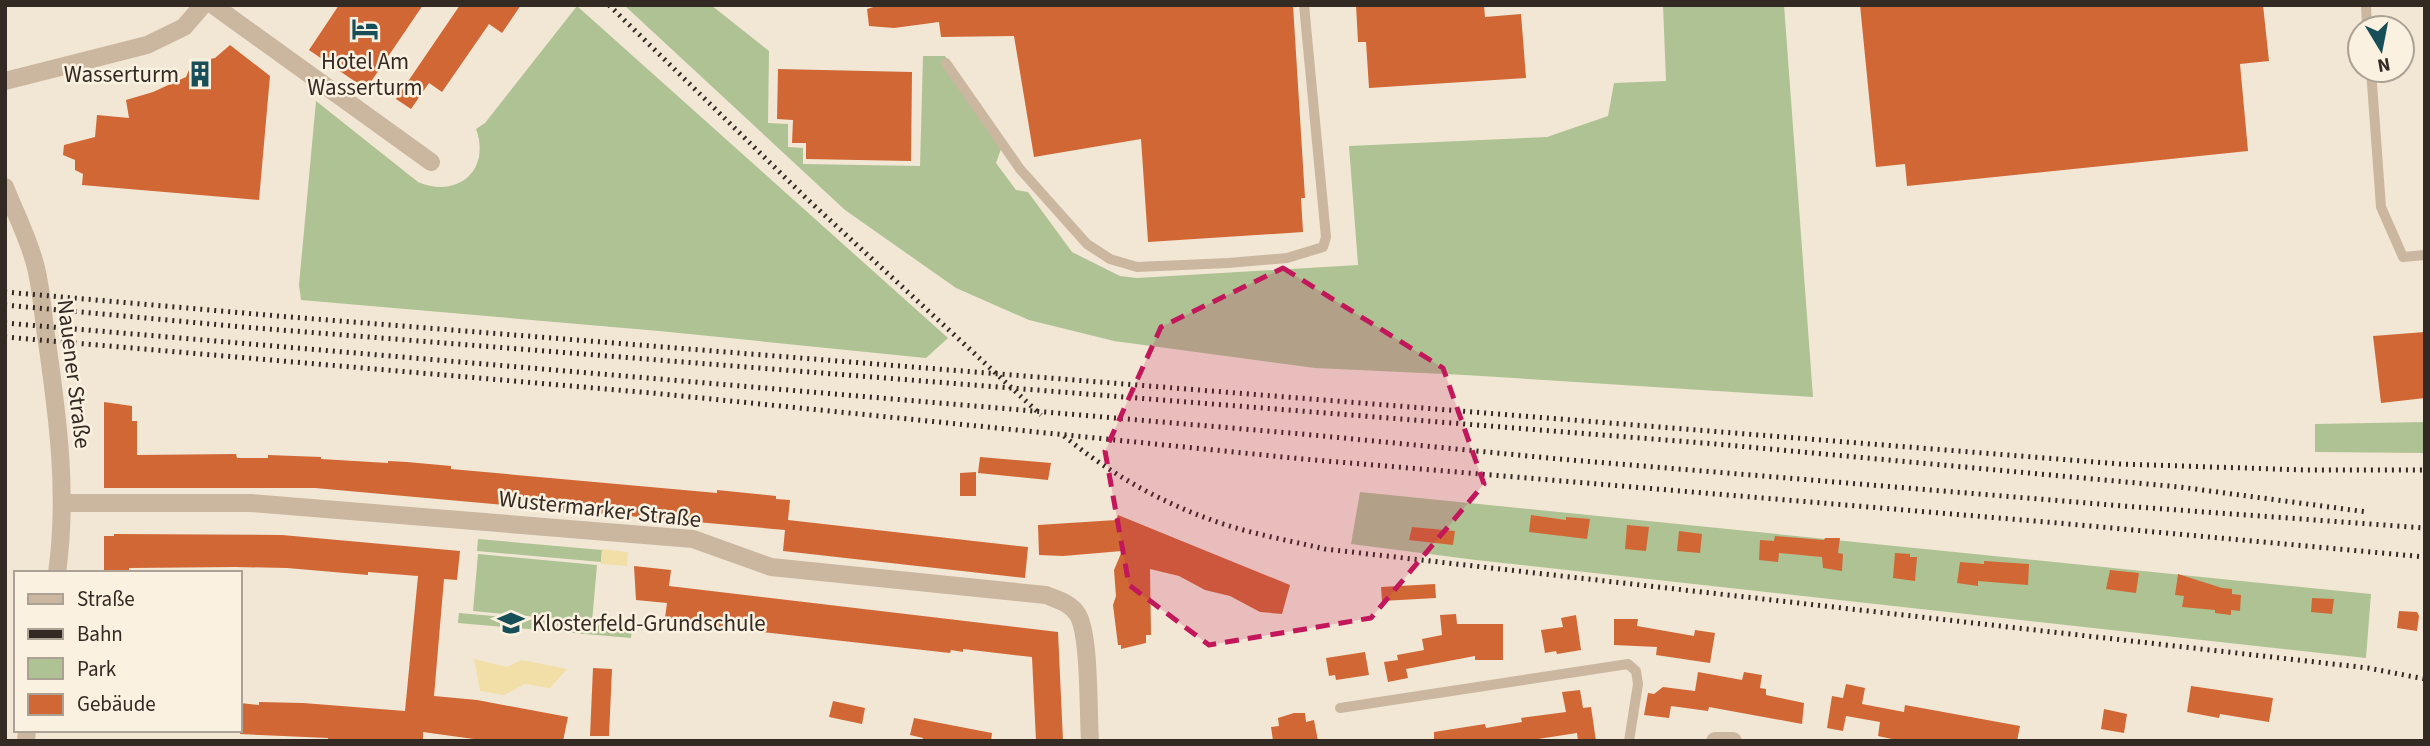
<svg xmlns="http://www.w3.org/2000/svg" width="2430" height="746" font-family="'Source Sans 3',sans-serif">
<style>
.green{fill:#afc294}
.sand{fill:#f2dea7}
.building{fill:#d06735}
.lines{fill:none;stroke-linecap:round;stroke-linejoin:round}
.service{stroke:#cbb7a0;stroke-width:10}
.minor{stroke:#cbb7a0;stroke-width:18}
.tertiary{stroke:#cbb7a0;stroke-width:18}
.rail{stroke:#342a24;stroke-width:5;stroke-dasharray:2 5;stroke-linecap:butt}
.marked{fill:#c2185b;fill-opacity:0.2;stroke:#c2185b;stroke-width:5;stroke-dasharray:14 9;stroke-linejoin:round}
.labels{text-anchor:middle;dominant-baseline:central;stroke-width:5;stroke-linejoin:round;paint-order:stroke}
.poi-label{font-size:23px;fill:#342a24;stroke:#faf1e1}
.street-label{font-size:23px;fill:#342a24;stroke:#faf1e1}
</style>
<rect width="100%" height="100%" fill="#f2e7d5"/>
<path class="green" d="M624,5h87l58,46 -1,72 20,1v23l15,1v16l117,2 3,-110h22l56,93 -5,14 20,27 12,2 44,60 48,24 17,2 221,-13 -9,-119 198,-9 61,-21 6,-33 52,-2 -3,-76h121l29,392 -348,-22 -150,-7 -201,-27 -85,-21 -73,-32 -111,-78z
M577,6l371,332 -22,20 -267,-27 -358,-31 -2,-15 17,-184 102,81c40,17 73,-12 58,-53l9,-6z
M2425,422v31l-110,-1v-28z
M1360,492l1011,102 -5,64 -890,-98 -125,-16z
M478,539l124,11 -1,12 -124,-11z
M478,554l119,11 -5,57 -119,-11z
M459,613l173,15 -1,10 -173,-15z"/>
<path class="sand" d="M602,549l26,3 -1,14 -26,-2z
M474,659l33,8 15,-7 45,9 -17,19 -25,-4 -21,11 -24,-4z"/>
<path class="building" d="M339,5h84l-57,84 -57,-39z
M460,5h61l-19,28 -13,-9 -47,68 -13,-9 -18,26 -15,-10z
M880,5h413l12,193h-4l2,34 -155,10 -7,-103 -107,18 -20,-121 -73,1 -2,-15 -45,6 -25,-2 -2,-17z
M1356,5h128l1,12 36,-3 5,64 -157,10 -3,-46h-8z
M1860,5h403l6,56 -29,3 8,87 -341,35 -2,-22 -29,3z
M230,45l40,31 -11,124 -177,-15 1,-11 -8,-4v-10l-12,-5 1,-10 31,-8 2,-22 32,3 -3,-18 27,-8 33,-15 6,-14 23,-5z
M778,69l134,3 -1,89 -105,-2v-16h-14l1,-23 -16,-1z
M2425,332v66l-44,5 -8,-67z
M104,402l28,4v15h5v34l99,-1 1,4h31v-3l53,2v2l67,4v-2l19,1 44,4v3l266,24v-3l59,6v3l14,1 -2,20 240,27 -3,31 -242,-27 2,-21 -470,-42h-211z
M980,457l71,6 -3,17 -70,-7z
M976,472v24h-16v-23z
M1118,515l172,70 -8,29 -22,-2 -30,-16 -25,-6 -26,-14 -29,-7 1,66h-5v8l-25,6v-4h-3l-5,-40 3,-9 -2,-26 8,-19 -59,5 -24,-1 -1,-30 78,-5z
M1531,515l35,5v-3l24,2 -3,20 -58,-7z
M1627,525l22,2 -3,24 -21,-2z
M1412,527l43,4 -2,14 -44,-5z
M1679,531l23,3 -2,19 -23,-2z
M114,534l168,1 178,16 -3,29 -13,-1 -10,117 43,4 91,17 -5,24h-75l-65,-9v9h-95v-3l-88,-4v-31l19,2v-3l44,1 102,8 13,-135 -50,-4v3l-81,-7 -51,-1 -107,1v5h-25v-37h10z
M1775,536l49,4 1,-2h15l-2,15 5,1 -1,17 -19,-3 -1,-11 -43,-4 -1,9 -19,-2 1,-20 14,1z
M1895,553l15,1v3h7l-2,24 -22,-3z
M1984,561l45,3 -1,21 -50,-4v5l-21,-3 3,-21 24,2z
M634,566l37,4 -2,16 389,46 5,109h-27l-4,-84 -69,-8v3l-12,-2 -1,3 -276,-31v-3l-9,-1 2,-15 -31,-3z
M2110,570l29,3 -3,20 -30,-4z
M2178,574l44,14 10,1v5l9,1 -1,16 -9,-1v5l-16,-2v-3l-33,-3 2,-11 -9,-1z
M1435,584l1,14 -54,3 -1,-14z
M2312,598l22,1 -2,15 -21,-2z
M2399,611l18,1 2,4 -2,15 -20,-3z
M1456,614l1,10h46v36h-28v-4l-69,13 2,9 -20,4 -4,-20 14,-2 -1,-5 27,-5 -2,-11 20,-4 -2,-20z
M1576,615l5,35 -24,4 -1,-3 -11,2 -4,-23 22,-3 -2,-9z
M1614,619h24l-1,7 57,10 1,-6 20,3 -5,30 -54,-8 1,-8 -43,-2z
M1365,652l4,23 -33,5 -1,-5 -6,1 -3,-18z
M593,668l19,1 -3,67h-19z
M1698,672l44,8 2,-8 18,3 -2,13 6,1v6l38,8 -2,21 -93,-17 -1,4 -37,-5 -2,12 -25,-3 4,-22 6,1 9,-7 32,4z
M1846,684l19,4 -3,16 42,8 1,-7 115,21 -3,15h-116l-23,-5 2,-14 -34,-6 -3,15 -16,-3 5,-32 11,2z
M2191,686l82,12 -4,24 -49,-8 -1,4 -32,-6z
M1580,690l3,18 8,-1 5,34h-18l-1,-8 -52,8h-91v-9l51,-8 1,4 36,-6 -1,-4 45,-6 -4,-20z
M833,701l32,7 -3,16 -33,-7z
M2104,709l23,5 -3,19 -23,-4z
M1294,713h11l1,9 8,-2 4,21h-45l-2,-14 8,-1 -1,-8z
M914,718l78,15 -1,8h-69l1,-3 -13,-3z"/>
<g class="lines">
<path class="service" d="M2366,5l1,23
M946,63l74,106 67,75 23,15 27,8 91,-4 59,-5 36,-11 3,-10 -22,-232
M2371,70l10,137 22,50 22,-2
M1340,708l288,-44 8,7 2,13 -9,57"/>
<path class="minor" d="M213,5l218,157
M5,81l142,-36 37,-18 19,-22
M63,503h188l442,36 78,28 275,28c12,5 25,8 32,20 12,21 10,98 12,126
M1715,741h18"/>
<path class="tertiary" d="M5,187c10,26 25,54 31,81 6,24 7,50 11,74 11,77 21,153 10,231
M26,741l1,-11"/>
<path class="rail" d="M609,5l197,193 235,217
M5,292l273,24 1842,148 186,6h119
M5,305l238,22 1473,117 464,43 187,25
M5,323l1297,111 257,25 564,47 302,22
M5,337l647,56 651,66 755,64 367,34
M1064,436c44,36 92,64 145,83 37,14 78,21 116,30l1043,119 57,11"/>
</g>
<path class="marked" d="M1283,268l160,100 41,116 -113,134 -162,27 -80,-60 -24,-134 56,-124z"/>
<defs>
<g id="hotel-bare" transform="scale(2.1)"><path d="M-6-4.5h1.5V1H6V5H4.5V3h-9V5H-6ZM-4 0a1.8 1.8 0 1 1 3.6 0ZM.5 0V-2.5h3Q6-2.5 6 0Z" fill="#174e58" stroke="#faf1e1" stroke-width="2.5" paint-order="stroke"/></g>
<g id="building-bare" transform="scale(2.1)"><path d="M-4-6H4V6H1V3H-1V6H-4ZM-2.5-4.3h1.7v1.8h-1.7ZM.8-4.3h1.7v1.8H.8ZM-2.5-1h1.7V.8h-1.7ZM.8-1h1.7V.8H.8Z" fill="#174e58" stroke="#faf1e1" stroke-width="2.5" paint-order="stroke"/></g>
<g id="school-bare" transform="scale(2.1)"><path d="M0-5L7-2L0 1L-7-2ZM-4 1L0 2.5L4 1V4Q0 6-4 4Z" fill="#174e58" stroke="#faf1e1" stroke-width="2.5" paint-order="stroke"/></g>
</defs>
<g fill-rule="evenodd">
<use href="#hotel-bare" x="365" y="29"/>
<use href="#building-bare" x="200" y="74"/>
<use href="#school-bare" x="511" y="623"/>
</g>
<g class="labels">
<g class="poi-label">
<text x="365" y="61">Hotel Am<tspan x="365" dy="26">Wasserturm</tspan></text>
<text x="179" y="74" text-anchor="end">Wasserturm</text>
<text x="532" y="623" text-anchor="start">Klosterfeld-Grundschule</text>
</g>
<g class="street-label">
<text transform="translate(74 374) rotate(83)">Nauener Straße</text>
<text transform="translate(600 509) rotate(6)">Wustermarker Straße</text>
</g>
</g>
<rect width="2430" height="746" fill="none" stroke="#342a24" stroke-width="14"/>
<rect x="14" y="571" width="228" height="161" fill="#faf1e1" stroke="#aba195" stroke-width="2"/>
<rect x="28" y="594" width="35" height="10" fill="#cbb7a0" stroke="#aba195" stroke-width="2"/>
<text x="77" y="606" font-size="21" fill="#342a24">Straße</text>
<rect x="28" y="629" width="35" height="10" fill="#342a24" stroke="#aba195" stroke-width="2"/>
<text x="77" y="641" font-size="21" fill="#342a24">Bahn</text>
<rect x="28" y="658" width="35" height="21" fill="#afc294" stroke="#aba195" stroke-width="2"/>
<text x="77" y="676" font-size="21" fill="#342a24">Park</text>
<rect x="28" y="694" width="35" height="21" fill="#d06735" stroke="#aba195" stroke-width="2"/>
<text x="77" y="711" font-size="21" fill="#342a24">Gebäude</text>
<g transform="translate(2381 49) rotate(170)"><circle r="33" fill="#faf1e1" stroke="#aba195" stroke-width="2"/>
<path d="M0-5L12 26L0 18L-12 26Z" fill="#174e58"/>
<text y="-10" font-size="19" font-weight="bold" text-anchor="middle" fill="#342a24">N</text>
</g>
</svg>
